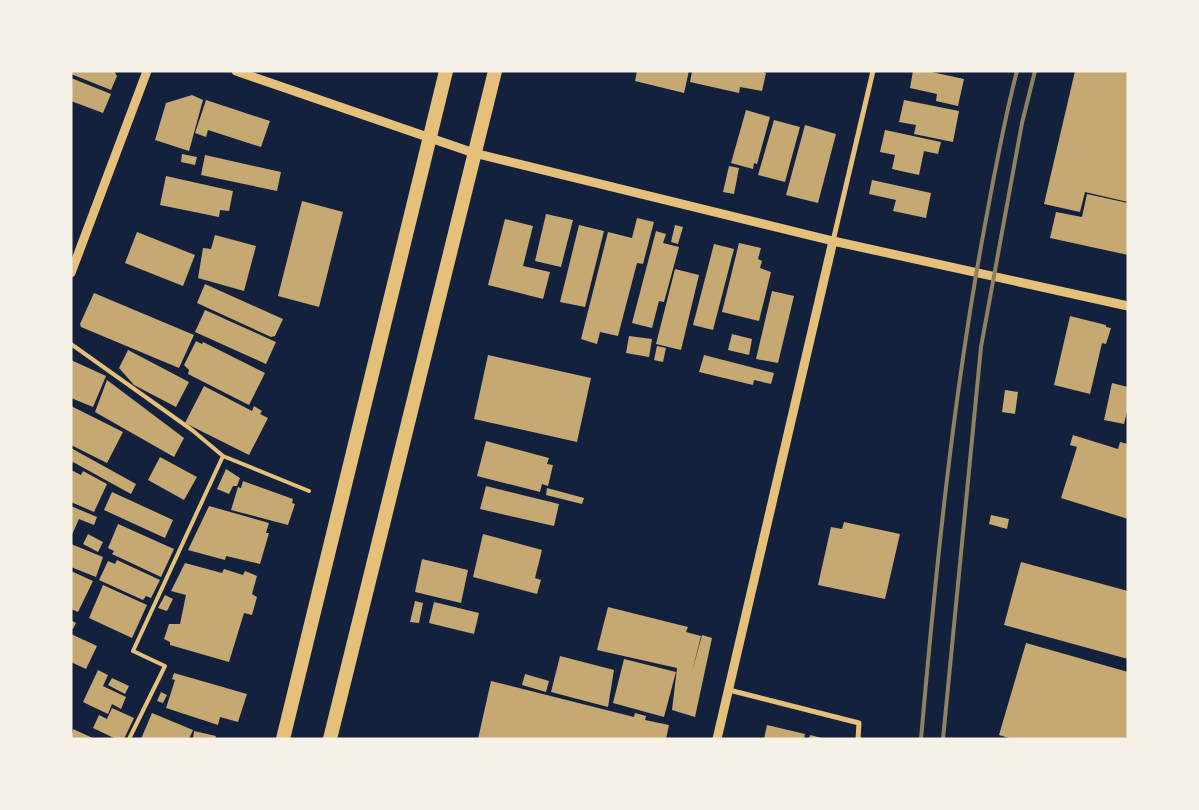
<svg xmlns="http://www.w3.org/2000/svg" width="1199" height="810" font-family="'Noto Serif',serif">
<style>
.building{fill:#c6a872}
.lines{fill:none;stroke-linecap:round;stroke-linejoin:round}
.service{stroke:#e5c07b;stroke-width:4}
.minor{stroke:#e5c07b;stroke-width:5}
.tertiary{stroke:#e5c07b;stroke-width:9}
.trunk{stroke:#e5c07b;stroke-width:14}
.rail{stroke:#918062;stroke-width:4}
</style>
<rect width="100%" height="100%" fill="#14213d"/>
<path class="building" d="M71,71h43l3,5 -6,14 -40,-16z
M637,71h52l-5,22 -49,-12z
M692,71h67l7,2 -4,18 -22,-4 -1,6 -49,-11z
M913,71h14l37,8 -6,27 -22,-5 1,-7 -27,-6z
M1075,71h53v131l-43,-10 -5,20 -36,-8z
M71,78l40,16 -8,19 -32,-12z
M192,95l11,5 -14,51 -34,-11 11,-37z
M206,100l64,21 -9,26 -53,-17 -2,7 -11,-4z
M904,100l55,11 -6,31 -39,-8 2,-9 -17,-3z
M746,110l24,7 -13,47 -3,-1 -1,6 -22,-6z
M774,120l26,7 -15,55 -27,-7z
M805,125l31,9 -18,69 -32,-8z
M885,130l56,12 -3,12 -14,-3 -5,24 -27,-6 3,-14 -15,-3z
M182,154l15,3 -2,8 -14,-3z
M205,155l76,17 -4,19 -76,-16z
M729,166l10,2 -5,26 -11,-2z
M166,176l67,15 -4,20 -9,-1 -1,7 -59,-12z
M872,180l59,13 -5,25 -33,-7 3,-11 -27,-6z
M1087,194l41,9v52l-78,-17 6,-26 26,5z
M302,201l41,11 -24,95 -41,-11z
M546,214l27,6 -12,47 -26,-6z
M637,218l17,4 -11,42 -6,-1 -19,73 -18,-4 -3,12 -16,-5 27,-107 24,6z
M505,219l28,7 -10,40 27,6 -7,27 -55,-14z
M579,225l25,6 -19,76 -25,-5z
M675,225l8,2 -5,17 -7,-2z
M656,231l10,3 -3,9 16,4 -15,55 -5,-1 -7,27 -20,-5z
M137,232l58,23 -12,31 -58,-23z
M215,235l41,11 -12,45 -46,-13 5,-30 8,1z
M739,243l22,5 -3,11 4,2 -2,7 11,4 -12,49 -37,-9z
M714,244l20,5 -21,81 -20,-5z
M675,269l24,6 -18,75 -25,-6z
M205,284l78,35 -8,17 -4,1 -74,-34z
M772,291l22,5 -16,67 -22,-4z
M94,293l100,42 -15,33 -98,-41 -1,-3z
M205,310l71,32 -10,22 -71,-32z
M1070,316l36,9v2l5,1 -5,16 -4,-1 -12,51 -36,-9z
M732,334l20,5 -3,16 -21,-5z
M629,336l23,3 -3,18 -23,-4z
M196,341l6,3 1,-2 62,31 -16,32 -61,-31 1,-4 -5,-5z
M657,346l9,2 -3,14 -9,-2z
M128,350l61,32 -13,25 -42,-22 -15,-17z
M488,355l103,23 -14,64 -103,-23z
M704,355l70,18 -3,11 -17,-4 -1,5 -54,-13z
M71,360l35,16 -13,31 -22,-9z
M107,380l77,58 -10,19 -79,-45z
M1112,383l16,4v21l-4,16 -20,-4z
M204,386l48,25 2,-5 8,5 -2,3 8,4 -19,37 -64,-32z
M1005,390l13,2 -3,22 -13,-2z
M71,406l52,26 -16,31 -36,-18z
M1073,435l45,14 2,-7 8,2v75l-67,-21 16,-51 -7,-2z
M486,441l63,17 -2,6 6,1 -5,21 -6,-2 -2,8 -63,-16z
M71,448l65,36 -5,10 -58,-32 -2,4z
M160,457l37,20 -13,23 -36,-20z
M226,469l14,9 -3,8h-4l-4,8 -12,-5z
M71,470l10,5 2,-4 24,13 -13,28 -23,-10z
M243,481l50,18 -1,4 3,1 -7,21 -57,-15 7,-23 3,1z
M486,486l73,18 -5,22 -74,-17z
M547,488l37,10 -2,6 -36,-9z
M112,492l61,28 -8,18 -61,-28z
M71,506l26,11 -3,8 -15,-6 -8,18z
M209,506l60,17 -3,10h3l-9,31 -34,-8 -1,4 -37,-10z
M991,515l18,4 -2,10 -18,-5z
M844,522l56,12 -15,65 -67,-14 13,-58 11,2z
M118,524l56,25 -13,28 -49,-23 2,-3 -6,-3z
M88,534l15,8 -5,10 -15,-8z
M483,534l59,16 -7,28 6,2 -4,14 -64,-17z
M71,544l32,13 -7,20 -25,-10z
M422,559l46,11 -7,33 -46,-11z
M117,560l43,20 -9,18 -5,-2 -3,4 -44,-20 9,-19 7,3z
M1021,562l107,29v68l-124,-34z
M185,563l37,10 2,-4 19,6 2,-4 12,5 -5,18 5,3 -5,18 -8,-2 -15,49 -59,-17v-3l-6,-3 5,-15h11l6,-29 -15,-4z
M71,571l22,10 -15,31 -7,-3z
M103,585l44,20 -15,33 -43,-20z
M165,595l8,4 -6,12 -9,-3z
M415,601l8,2 -4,20 -9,-1z
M434,602l45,11 -5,21 -45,-11z
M608,607l80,20 -2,5 15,4 -9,36 10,-37 10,3 -17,79 -23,-7 5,-42 -80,-18z
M71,620l5,3 -3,6 -2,-1z
M71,634l26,12 -11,23 -15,-7z
M1026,643l102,29v67h-116l-13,-4z
M560,656l54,14 -6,37 -57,-15z
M624,659l52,13 -12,45 -51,-14z
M98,670l10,5 -5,11 23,11 -5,12 -9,-5 -4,10 -25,-12z
M174,673l73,21 -9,28 -18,-5 -2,8 -52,-17 9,-28 -3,-1z
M525,674l24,7 -3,11 -24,-7z
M112,678l17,8 -4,8 -17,-9z
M491,681l143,36 1,-4 11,3 -1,4 24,5 -3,14h-188z
M161,692l6,3 -4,8 -6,-2z
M112,708l22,10 -10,21h-8l-23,-11 6,-13 8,4z
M152,713l41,17 -4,9h-48z
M767,725l38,9 -1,5h-40z
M73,729l22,10h-24z
M194,731l22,5 -1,3h-22z
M810,735l12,3v1h-13z"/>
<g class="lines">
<path class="service" d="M71,344l121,86 31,26 86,35
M129,739l36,-73 -32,-15 90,-195"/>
<path class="minor" d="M833,241l40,-170
M729,690l130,33 -1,16"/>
<path class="tertiary" d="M236,71l238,82 359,88 295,65
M71,273l76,-202
M717,739l116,-498"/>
<path class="trunk" d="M283,739l163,-668
M330,739l165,-668"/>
<path class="rail" d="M921,739c15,-171 32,-341 63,-509 10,-53 19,-106 33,-159
M943,739l38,-392 41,-224 13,-52"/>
</g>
<rect width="1199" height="810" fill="none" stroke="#f6f1e7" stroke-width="145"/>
</svg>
